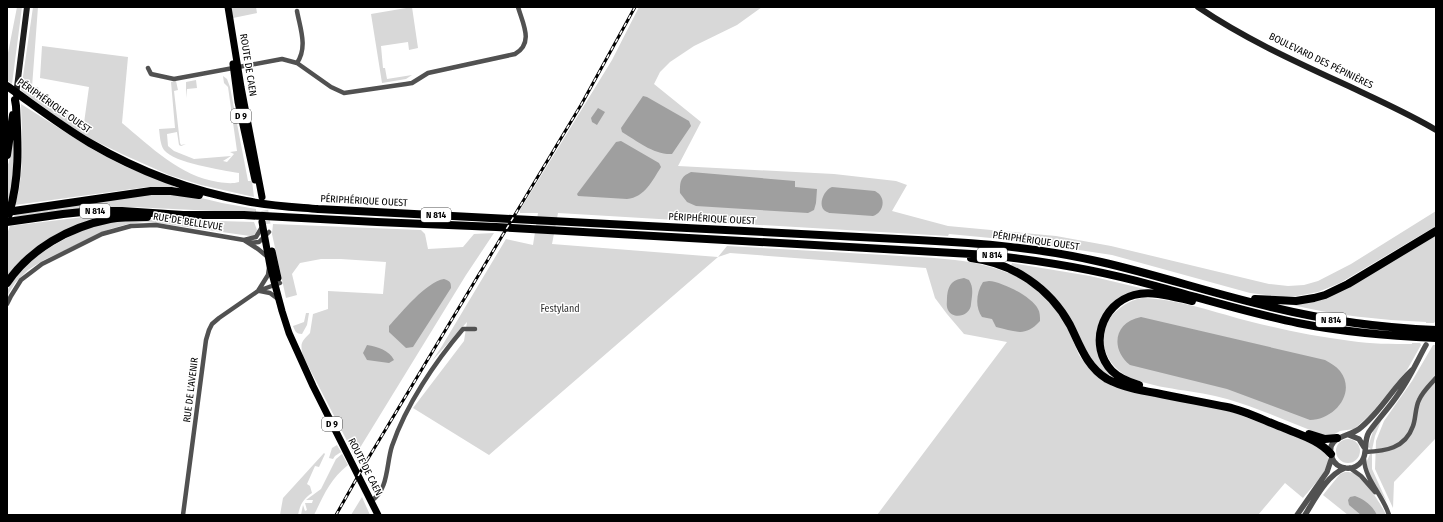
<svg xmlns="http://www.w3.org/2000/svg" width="1443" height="522" font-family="'Fira Sans Condensed',sans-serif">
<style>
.green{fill:#d8d8d8}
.water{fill:#9f9f9f}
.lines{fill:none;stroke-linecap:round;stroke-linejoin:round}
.primary-tunnel{stroke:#d9d9d9;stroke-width:7;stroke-dasharray:7 3.5;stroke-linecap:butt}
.minor{stroke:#515151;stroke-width:4.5}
.tertiary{stroke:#515151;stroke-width:5.5}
.secondary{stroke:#1e1e1e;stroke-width:6}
.primary{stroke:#000;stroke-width:7}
.trunk{stroke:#000;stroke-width:8}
.rail-casing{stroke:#000;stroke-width:3}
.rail{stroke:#fff;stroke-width:1.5;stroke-dasharray:4.5;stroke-linecap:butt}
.labels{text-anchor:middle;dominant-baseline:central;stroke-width:3;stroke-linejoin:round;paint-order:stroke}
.shield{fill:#fff;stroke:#4c4c4c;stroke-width:1}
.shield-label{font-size:9px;font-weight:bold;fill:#000}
.street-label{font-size:10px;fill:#000;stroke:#fff}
.park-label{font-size:10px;fill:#2f2f2f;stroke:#fff}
</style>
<rect width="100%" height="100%" fill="#fff"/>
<path class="green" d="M17,7h5l-10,77 -5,-4v-22z
M33,7h5l-6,80h6l1,4 22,18 23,14 5,-36 -49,-9 2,-32 86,11 -6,66c29,24 58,53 96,59 8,1 14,2 21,0v-9c-17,-3 -65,-10 -75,-23 -4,-6 -4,-14 -5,-21l16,-1 -4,-46 5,-1 2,9 -4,1 6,52 1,2 5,-1 -5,2 -2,-1 -2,-13 -10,2 1,12 6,5 20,8 37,-3 -8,5 4,1 7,-8 -4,-2 7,-1 -9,-64 -4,-4 -1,-7 4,3 3,8 18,94h4l2,16 -53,-12 -32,-10 -45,-20 -35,-17 -25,-16 -40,-29 -3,-3z
M231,7h25l1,6 -24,5z
M412,7l6,41 -9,2 -1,-8 -27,4 2,22h2l2,11 25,-4 -6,4 -24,4 -11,-69z
M639,7h123l-25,18 -43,21 -24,16 -10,10 -6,12 47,38 -23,44 156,8 62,7 11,4 -15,26 56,15 108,10 55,10 158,38 19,2 16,-1 14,-4 33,-17 85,-53v15l-96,57 -22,9 -21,4 -15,1 -32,-4 -138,-38 -100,-15 -63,-6 -1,2 -390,-23 -6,31 166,13 9,-11c53,3 105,6 158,9 40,3 85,2 123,18l3,-2 31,21 23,30 14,33 8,11 11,11 14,9 106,22 17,5 83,32c5,4 12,11 10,19 -2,8 -19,27 -25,34l-18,-15 -27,32h-381l130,-173 -43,-8 -17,-20 -12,-16 -9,-30 -196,-15 -12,4 -229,198 -76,-47 51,-67 3,-19 -35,39 10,-15 64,-107 27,6 5,-32h-18v-3l92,-150z
M196,80l1,8 -10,1 -1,9v-16z
M21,104l71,45 32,17 50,20 -1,2 -26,-1 -132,18c10,-32 7,-68 6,-101z
M12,133h2l-1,54 -6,18v-38l2,-5z
M151,192l38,3 33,8 34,6v4l-124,-6h-35l-83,10 1,-4z
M92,216l1,4c-13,5 -27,9 -38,15 -19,11 -35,25 -48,41v-42l3,-8z
M143,220h40l71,2 3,8 -3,6h-4l-84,-12 -22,-2 -16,2 -18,5 -66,31 -16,10 -13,13 -8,13c0,-31 72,-68 99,-73 12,-2 25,-2 37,-3z
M273,224l148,6 4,4 3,15 35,-2 11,-13 20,-1 -28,42 -108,176v11l-55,-106c-3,-13 -2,-14 7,-23l3,-19 15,-5v-18l55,3 3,-32 -45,-3h-20l-21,4 -8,11 5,21 -11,3 -14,-64z
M1436,234v86l-2,3h-8v-1c-47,-2 -93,-7 -138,-18l19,-3z
M1012,263l78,13 59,14 -30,9 -22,44 21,35 -7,1 -19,-15 -29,-55 -52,-43z
M1142,298c38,1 74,15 110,24 32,8 65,15 99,19 20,3 40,3 61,3v-1h8l1,2 -14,25 -37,45 -16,14 -14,2 -7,4h-14l-9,-5c-28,-11 -55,-23 -83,-31 -31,-9 -67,-9 -96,-21 -12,-5 -22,-15 -26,-28 -3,-10 -2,-23 4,-33l1,1c9,-11 18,-17 32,-20z
M306,313h3l-2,12 -5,9c-6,0 -7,-3 -9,-8l11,-4z
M1433,345h3v93l-42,44 -1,26 -18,-39 1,-28 8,-20 28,-40z
M1382,419l-7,17 -3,14 -4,-3 6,-19z
M1336 451a12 12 0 1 1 24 0a12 12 0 1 1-24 0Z
M337,445l4,7 -6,4 -2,3 -4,-1 3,-10z
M324,453l1,1 -6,13 -4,-1 -8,18 3,2 2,7c-9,6 -12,12 -14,22h-18l3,-17z
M342,454l6,11c-18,14 -24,30 -34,50h-13l2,-10 2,6 2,-1 -2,-7h7l1,-3h-7l15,-11 15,-30z
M1370,454h2v15l15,33 -13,-19 -5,-9 -3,-11z
M1345,472c4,0 9,0 13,3 8,7 24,30 28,40h-38l-25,-20 17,-21z
M362,497l8,18h-19z"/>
<path class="water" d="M643,96l4,1 42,24 2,5 -19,28c-18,1 -35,-13 -50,-22l-1,-4z
M598,108l7,4 -8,13 -5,-3 -1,-4z
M621,141l38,22 2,4c-9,14 -16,30 -34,32l-49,-3 -1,-2 39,-52z
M691,172l104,9v6l22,2 -1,14 -2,7 -6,3 -112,-7 -9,-4 -7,-9c0,-11 0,-16 11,-21z
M832,187l43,4c1,1 4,2 5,4 6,8 1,19 -7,21l-43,-3c-1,0 -5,-2 -6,-3 -6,-6 0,-20 8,-23z
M964,278l5,2c5,8 3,15 2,24 0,11 -17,17 -23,6 -2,-4 -1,-8 -1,-12 1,-12 4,-18 17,-20z
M444,279c6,2 7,3 7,9l-38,59 -7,1 -17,-16v-6c13,-14 37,-44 55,-47z
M989,281c14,1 43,16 49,28 2,3 2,8 2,12 -15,17 -25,10 -44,6l-4,-8 -10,-2c-7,-10 -6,-24 1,-35z
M1141,317l184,43c5,3 11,6 15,11 17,22 -6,49 -30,49l-83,-31 -97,-24c-20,-16 -16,-43 11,-48z
M367,345c11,2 22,5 27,15l-5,3 -22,-3 -4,-7z
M1355,496c10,4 17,9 22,19h-16l-12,-10 -1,-5 2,-3z"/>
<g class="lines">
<path class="primary-tunnel" d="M263,200l4,24"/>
<path class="minor" d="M297,63c11,-16 3,-35 0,-52
M148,68l3,6 23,5 108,-20 15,4 34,24 13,6 62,-9 6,-1 16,-10 87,-19c19,-11 8,-30 3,-47
M244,240l12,-3 6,-10
M250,243l9,-1 10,-10
M258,291l10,-16 1,-7
M260,291l10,2 8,6
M7,304l4,-8 10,-16 21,-16 60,-30 29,-8 25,-1 88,15 14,9 11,9
M1365,452c20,-1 40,-3 48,-26 3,-8 2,-18 6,-26 4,-9 11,-15 17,-22
M1364,459c1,21 19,36 25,56
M1350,468l11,8 14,16
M371,501c18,-11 15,-37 21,-55 14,-41 43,-84 71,-117h12
M183,515l23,-175 3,-10 3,-6 7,-6 39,-27 22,-8"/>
<path class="tertiary" d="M1412,370c-20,18 -31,42 -53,59 -10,8 -35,7 -27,29 5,12 22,14 30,3 6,-8 1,-19 7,-29 9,-13 21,-25 30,-39 11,-15 18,-32 27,-48
M1349,435l10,4 5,8
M1297,515l30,-43 5,-15
M1305,515c10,-16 22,-40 40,-47"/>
<path class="secondary" d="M1198,7c50,34 105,58 159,83 27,13 54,25 79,40
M16,95l11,-88"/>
<path class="primary" d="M228,7l13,80 21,110
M233,64l5,38 17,78
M262,222l8,44 12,45 7,22 24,53 65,129
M272,251l6,27"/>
<path class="trunk" d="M7,86c27,19 54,40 83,57 48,28 101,48 156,58 24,5 48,6 72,8l600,31c62,3 123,8 183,22 57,13 113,32 170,45 54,13 109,21 165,23
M7,155l6,-40
M7,212l144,-21h20l28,4
M9,214c11,-37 9,-70 7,-108l-1,-6
M7,222l56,-8 29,-3h30l61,4h61l133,7 119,5 493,28c55,6 109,15 163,30 49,13 97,28 146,38 45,9 92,13 138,15
M971,258c42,5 79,30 99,67 10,20 16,41 37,54 15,8 32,11 49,14 23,5 47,9 71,14 19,4 38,14 57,21 16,7 35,12 47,26
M7,283c23,-34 62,-56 103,-64 12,-2 24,-2 37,-2
M1255,299l41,2 18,-3 11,-3 23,-11 88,-53
M1139,385c-10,-3 -20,-7 -27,-14 -24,-25 -11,-67 22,-76 18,-5 40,2 58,6
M1309,434l16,5 12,-1"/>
<g class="rail-casing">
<path id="rail" d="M336,515l30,-53 215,-357 54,-98"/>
</g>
<use href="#rail" class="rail"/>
</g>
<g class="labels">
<g class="shield">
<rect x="231" y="109" width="20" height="14" rx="3"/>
<rect x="80" y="204" width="30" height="14" rx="3"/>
<rect x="421" y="208" width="30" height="14" rx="3"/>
<rect x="977" y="248" width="30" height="14" rx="3"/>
<rect x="1316" y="313" width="30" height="14" rx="3"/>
<rect x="322" y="417" width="20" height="14" rx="3"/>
</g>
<g class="shield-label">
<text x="241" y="116">D 9</text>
<text x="95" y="211">N 814</text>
<text x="436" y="215">N 814</text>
<text x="992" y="255">N 814</text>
<text x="1331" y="320">N 814</text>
<text x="332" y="424">D 9</text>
</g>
<g class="street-label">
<text transform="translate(1321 61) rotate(26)">BOULEVARD DES PÉPINIÈRES</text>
<text transform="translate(248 65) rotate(81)">ROUTE DE CAEN</text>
<text transform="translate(54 106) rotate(35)">PÉRIPHÉRIQUE OUEST</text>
<text transform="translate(364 201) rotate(3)">PÉRIPHÉRIQUE OUEST</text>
<text transform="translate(712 219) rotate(3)">PÉRIPHÉRIQUE OUEST</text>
<text transform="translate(188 222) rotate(9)">RUE DE BELLEVUE</text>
<text transform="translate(1036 241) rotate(8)">PÉRIPHÉRIQUE OUEST</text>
<text transform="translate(191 390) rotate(-83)">RUE DE L'AVENIR</text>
<text transform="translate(365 467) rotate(63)">ROUTE DE CAEN</text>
</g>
<g class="park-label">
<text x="560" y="309">Festyland</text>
</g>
</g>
<rect width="1443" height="522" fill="none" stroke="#000000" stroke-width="16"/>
</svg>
